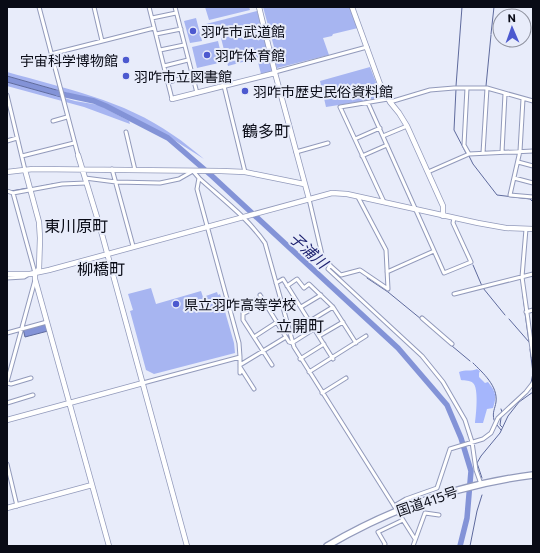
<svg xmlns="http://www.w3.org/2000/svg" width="540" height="553" font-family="Commissioner,'Noto Sans JP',sans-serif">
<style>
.green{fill:#a7b5f1}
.forest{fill:#a5b6fc}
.water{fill:#8393d7;stroke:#5e6a9d}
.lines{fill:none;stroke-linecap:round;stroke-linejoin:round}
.stream{stroke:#5e6a9d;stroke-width:1}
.river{stroke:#8393d7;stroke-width:5.5}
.street-casing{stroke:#929abb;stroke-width:5}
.secondary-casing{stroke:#929abb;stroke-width:6}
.highway-casing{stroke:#929abb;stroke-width:8}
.street{stroke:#fff;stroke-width:3}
.secondary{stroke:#fff;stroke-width:4.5}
.highway{stroke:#fff;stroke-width:5.5}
.poi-dot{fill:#4c59cf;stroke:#e8ecfa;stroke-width:1.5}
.labels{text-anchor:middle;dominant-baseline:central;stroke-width:4;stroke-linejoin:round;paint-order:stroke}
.poi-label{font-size:14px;fill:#090b16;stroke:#e8ecfa;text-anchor:start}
.street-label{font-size:14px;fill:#090b16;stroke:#e8ecfa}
.water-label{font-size:15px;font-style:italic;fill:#1f2371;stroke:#e8ecfa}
.quarter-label{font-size:16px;fill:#090b16;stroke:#e8ecfa}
</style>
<rect width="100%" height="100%" fill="#e8ecfa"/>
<path class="green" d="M205,7h44l1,3 -41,10z
M263,7h87l8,21 -25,6 -1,2 -9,2 6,17 -52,13 -6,-20 3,-1z
M257,11l4,14 -51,13 -4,-14z
M196,18l6,23 -12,2 -6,-22z
M262,27l11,45 -12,2 -4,-16 -29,8 -7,-28z
M218,41l5,21 -26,6 -5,-21z
M370,67l11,28 -4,4 -51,8 -6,-26z
M7,72c56,16 117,28 166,63 11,7 21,16 31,24 -11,-7 -22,-14 -33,-21 -5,-3 -10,-4 -14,-8l-33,-16 -4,-3 -16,-8 -97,-27z
M7,82l68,19 24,4 30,16 1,3 -46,-17 -77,-21z
M151,288l5,16 45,-13 2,6 14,-5 1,3 2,-1 14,49 1,10 -81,21 -8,-4 -16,-59 3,-1 -5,-16z"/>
<path class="forest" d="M477,369l3,2 -1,2v4l6,6 3,-1c8,10 9,14 5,26l-6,1 -4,14h-8c1,-8 4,-35 -2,-40 -3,-3 -8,-2 -12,-3l-2,-8c6,-3 13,0 18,-3z"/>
<path class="water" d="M7,76l53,15 1,6 -54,-15z
M46,324l2,7 -23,6 -2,-8z"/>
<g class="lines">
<path class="stream" d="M491,34l3,-27
M456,86l6,-79
M486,86l5,-51
M456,89l-2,41 12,23
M469,156l4,8 24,31 33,4 3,3
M33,188l20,-4
M11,191l17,-3
M473,265l9,21
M367,278l21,14 33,27
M483,288l22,27
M523,296l2,15
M525,313l4,29
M509,319l20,23
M452,346l18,15
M530,349l3,24 -2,10
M473,363c10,10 25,23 23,39 -1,7 -4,10 -2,18
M501,409l1,3
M504,410l22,-20
M501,418l-1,7 2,2
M497,425l4,5
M482,478l-5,-15 4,-7 19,-23 8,-17 11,-14 14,-10
M470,546l7,-35 5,-16"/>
<path class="river" d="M57,93l37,8 12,5 62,32 44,38 186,172 49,57 14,33 10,33 -4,47 -7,28"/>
<g class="street-casing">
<path id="street" d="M39,7l39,148
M94,7l8,34
M149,7l23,92
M175,7l22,86
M152,18l24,-5
M156,34l25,-5
M160,50l24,-5
M51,54l103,-26
M164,66l24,-6
M275,72l92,-25
M168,82l25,-6
M224,86l21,86
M467,88l-3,57 5,9
M7,95l18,75
M523,99l-3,52 -10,44 23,2
M390,102l40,-12 24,-2h33l46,13
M368,103l76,170 27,-11 -18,-39 1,-5
M53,121l14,-4
M126,132l9,38
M383,136l24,-10
M355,139l25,-11
M7,141l10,-3
M296,152l32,-9
M502,152l3,-58
M483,153l4,-65
M22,156l52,-13
M362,156l25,-11
M518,162l15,4
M112,169l21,77
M428,172l41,-18 64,-3
M85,178l31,4 44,1 19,-4 14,-8 6,7c22,20 49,40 66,65l29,104 121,192
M514,178l19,5
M7,191l6,2 49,-9 24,-1
M13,193l22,80
M309,199l14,60 18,16 19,-5 28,19 -2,-39 -28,-53
M384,202l-44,-95 48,-8
M526,229l-4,48 11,79
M330,265l-2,4 94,87 21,26 22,38 7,22 4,28 5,14
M387,272l47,-21
M7,278l17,-1 5,-3
M276,283l7,-4 50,80
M287,286l10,-7 7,9 5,-4 24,23 23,36
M454,294l79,-20
M260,295l29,47 3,1 22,-14
M262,298l-19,6v16l29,45
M301,307l20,-12
M526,312l7,-2
M243,314l7,-4 -5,-7
M422,318l30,26
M310,321l23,-14
M7,333l40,-11
M319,336l24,-14
M254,337l23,-15
M240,357v16
M300,359l24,-15
M240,365l46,-28
M240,367l14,22
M309,372l57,-36
M7,382l28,-102
M7,383l4,1 20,-6
M143,383l97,-26 -1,-14 -42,-154 2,-11
M322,393l24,-15
M7,403l26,-8
M7,464l10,42
M394,506l12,-7 31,-11 13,-39 33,-10 8,-6 7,-15 28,-26 7,-9
M384,546l1,-2 -7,-12 25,-12
M413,546l12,-33 14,2"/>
</g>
<g class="secondary-casing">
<path id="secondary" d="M352,7l28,77 10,18 9,11 8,13 36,80v10
M275,73l34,126
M172,99l103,-26 -16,-66
M78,155l22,72 87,319
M25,170l14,52 1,16 -1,31 -4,4v6l74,267
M7,172l26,-3 188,2 24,1 59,12
M7,274h23l19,-4 283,-77 15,1 131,29 28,5 27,1
M7,420l136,-37
M7,508l85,-23"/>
</g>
<g class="highway-casing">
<path id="highway" d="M327,546c63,-37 133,-62 206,-71"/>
</g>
<use href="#street" class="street"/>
<use href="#secondary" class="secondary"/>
<use href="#highway" class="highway"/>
</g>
<g class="poi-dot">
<circle cx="193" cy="31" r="4"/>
<circle cx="207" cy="55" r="4"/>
<circle cx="126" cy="60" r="4"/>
<circle cx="126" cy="76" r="4"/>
<circle cx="245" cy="91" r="4"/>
<circle cx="176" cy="304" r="4"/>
</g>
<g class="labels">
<g class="poi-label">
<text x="201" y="31">羽咋市武道館</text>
<text x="215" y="55">羽咋体育館</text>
<text x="118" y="60" text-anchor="end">宇宙科学博物館</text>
<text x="134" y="76">羽咋市立図書館</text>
<text x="253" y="91">羽咋市歴史民俗資料館</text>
<text x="184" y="304">県立羽咋高等学校</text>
</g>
<g class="street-label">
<text transform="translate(427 501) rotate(-19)">国道415号</text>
</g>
<g class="water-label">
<text transform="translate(309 250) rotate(42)">子浦川</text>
</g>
<g class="quarter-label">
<text x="266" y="130">鶴多町</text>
<text x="76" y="225">東川原町</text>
<text x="101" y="268">柳橋町</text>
<text x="300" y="325">立開町</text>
</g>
</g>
<rect width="540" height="553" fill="none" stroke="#090b16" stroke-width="16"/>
<g transform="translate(512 28) rotate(358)"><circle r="19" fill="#e8ecfa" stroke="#8f929f"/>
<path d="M0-3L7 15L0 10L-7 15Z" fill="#4c59cf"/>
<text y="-6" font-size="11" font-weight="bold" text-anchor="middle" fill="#090b16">N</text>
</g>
</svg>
